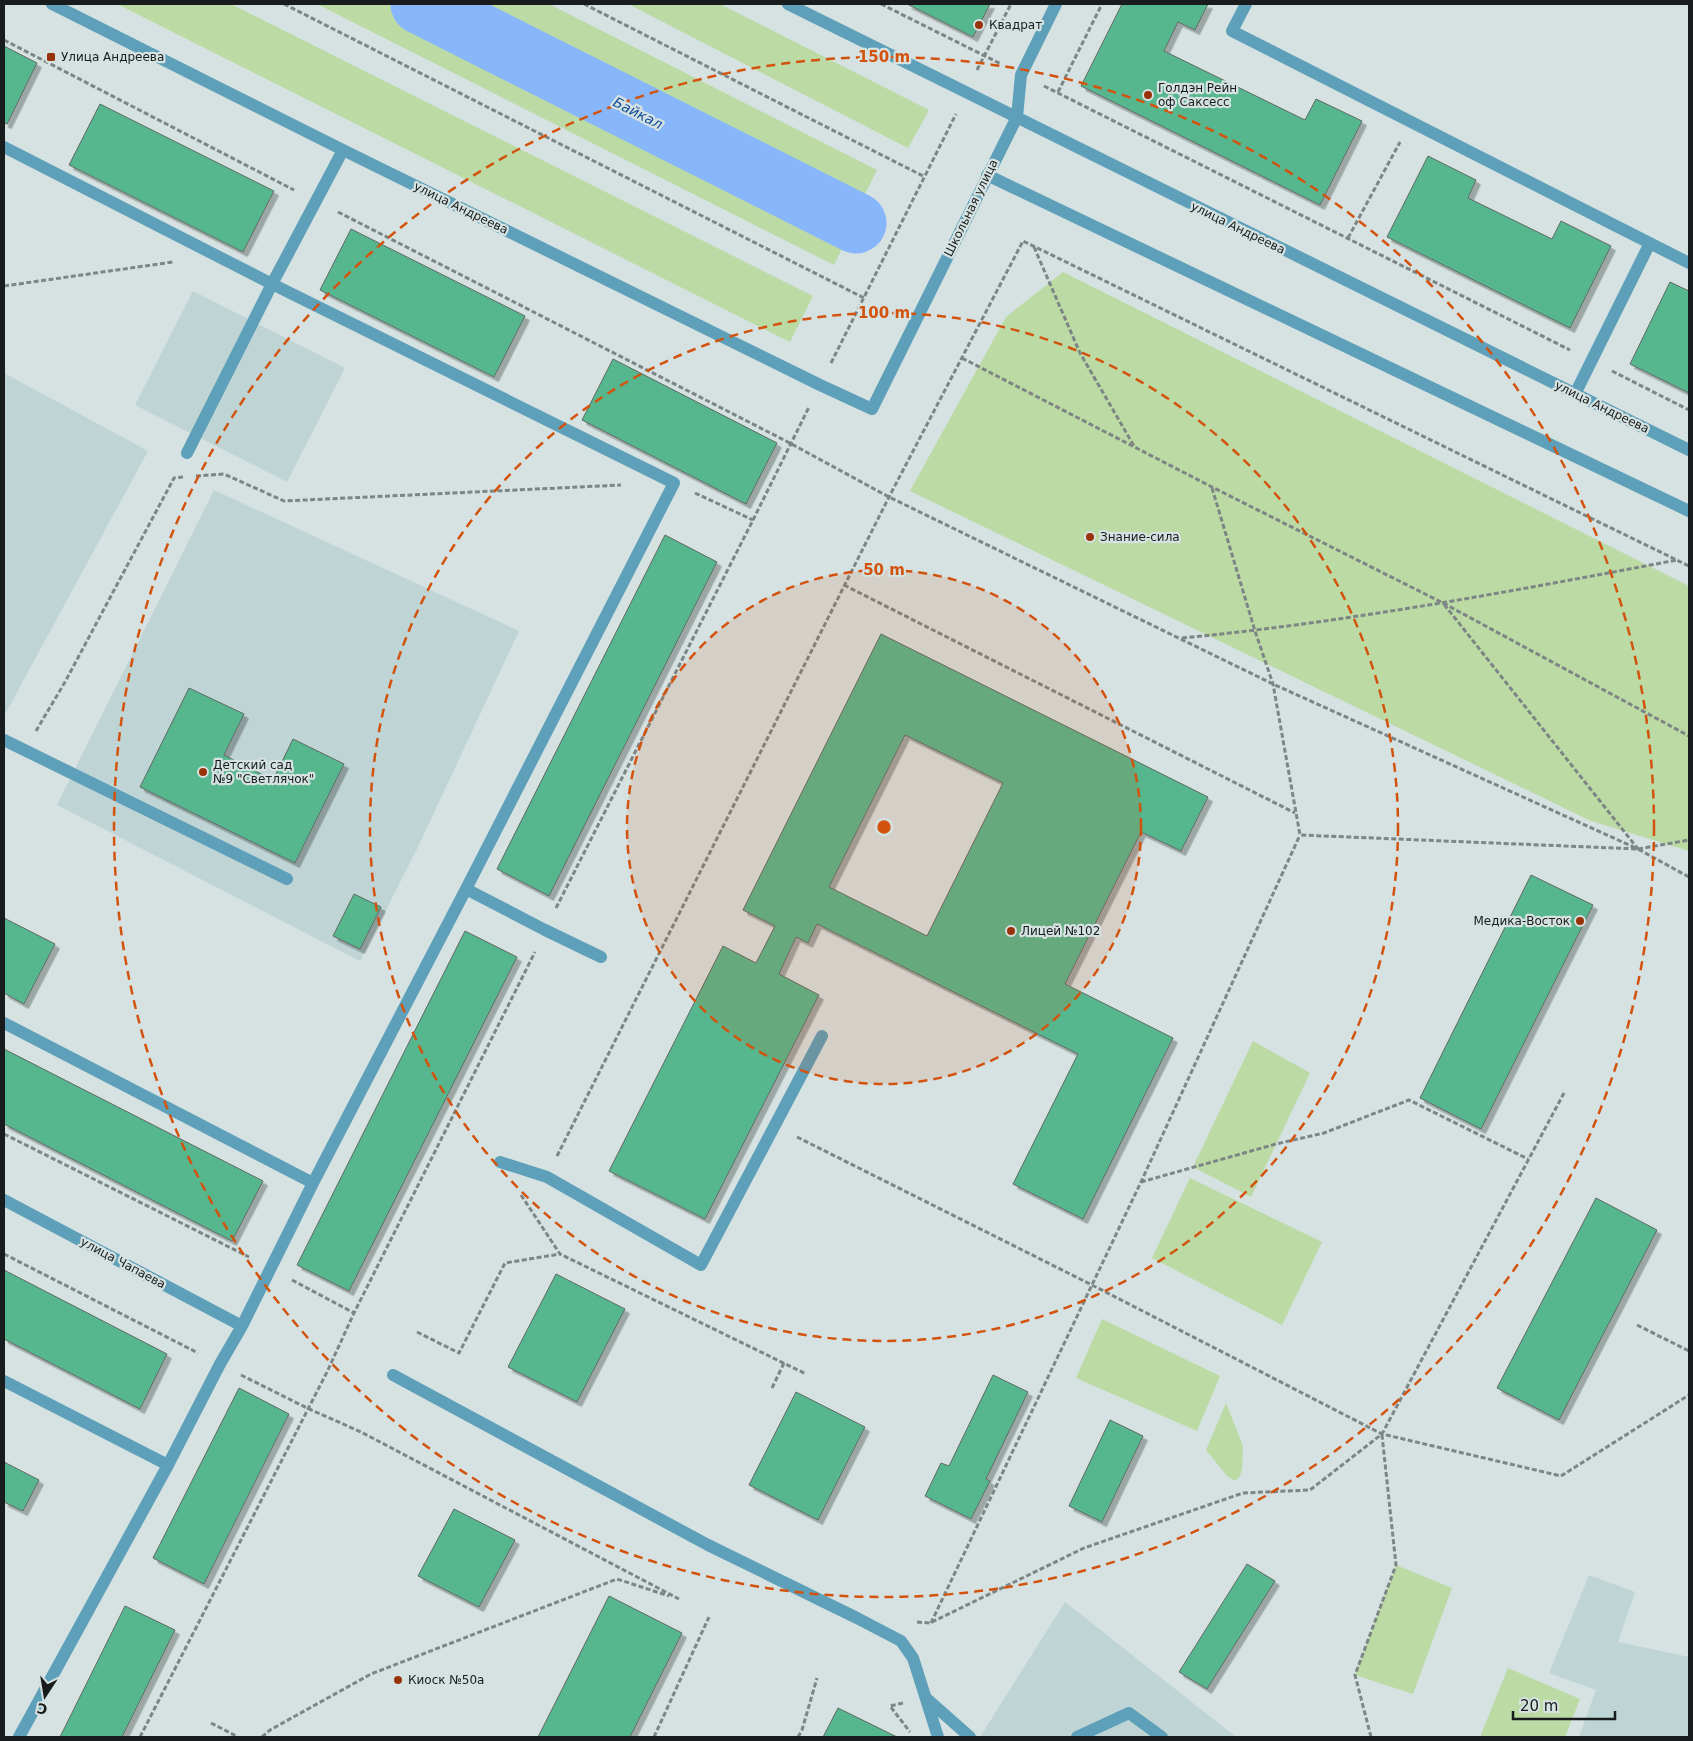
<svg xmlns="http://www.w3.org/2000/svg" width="1693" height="1741" font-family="'DejaVu Sans',sans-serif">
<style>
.built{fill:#bfd4d4}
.green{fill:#bbdaa4}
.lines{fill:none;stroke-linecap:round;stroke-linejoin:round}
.river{stroke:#87b7fa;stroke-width:61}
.building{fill:#57b68d;stroke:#5f6864;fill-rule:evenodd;filter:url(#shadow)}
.path{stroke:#7d8585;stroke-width:3;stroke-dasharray:5 2.5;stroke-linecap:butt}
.minor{stroke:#5e9fb9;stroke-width:12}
.ring{fill:none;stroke:#d3530e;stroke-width:2.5;stroke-dasharray:9 6}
.poi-dot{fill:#983209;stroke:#d5e2e1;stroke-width:2}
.labels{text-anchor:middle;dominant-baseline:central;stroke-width:4.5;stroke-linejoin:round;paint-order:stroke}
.poi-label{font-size:12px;fill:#181c1c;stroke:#d5e2e1;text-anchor:start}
.street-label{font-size:12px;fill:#181c1c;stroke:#d5e2e1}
.water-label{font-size:14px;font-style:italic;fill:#134f9d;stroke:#d5e2e1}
.centre{fill:#d3530e;stroke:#d5e2e1;stroke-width:2.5}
.ring-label{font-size:15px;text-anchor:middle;font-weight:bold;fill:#d3530e;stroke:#d5e2e1;stroke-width:4.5;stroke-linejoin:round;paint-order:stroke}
</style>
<defs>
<filter id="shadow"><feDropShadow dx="4.5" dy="4.5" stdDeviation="0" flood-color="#0004"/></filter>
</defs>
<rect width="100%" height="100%" fill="#d5e2e1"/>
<path class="built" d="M193,291l152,77 -58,114 -152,-77z
M4,373l144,78 -144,265z
M214,490l305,141 -102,218 -57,112 -303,-156z
M1589,1575l46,17 -17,50 71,15v80h-110l17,-47 -47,-17z
M1065,1602l171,135h-256z"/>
<path class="green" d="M117,4h114l582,292 -23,46z
M317,4h85l446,232 -14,29z
M460,4h89l328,166 -18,36z
M628,4h92l209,106 -21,38z
M1063,272l626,314v265l-98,-30 -681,-330 96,-174z
M1253,1041l57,32 -59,124 -58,-30z
M1190,1178l132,64 -40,83 -130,-67z
M1102,1319l118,57 -23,55 -121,-53z
M1226,1403l17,43 -1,23 -2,7 -5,5 -8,-5 -21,-26z
M1396,1565l56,23 -39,106 -58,-19z
M1508,1668l72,31 -15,38h-85z"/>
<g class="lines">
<path class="river" d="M421,4l435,219"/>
</g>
<path class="building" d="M907,4h83l-17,33z
M1122,4h86l-13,26 -17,-8 -14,29 141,69 11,-21 46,22 -42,84 -239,-119z
M4,46l33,17 -30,61 -3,-1z
M100,104l174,87 -31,61 -174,-87z
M1428,156l48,24 -8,18 84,41 9,-18 50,25 -41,82 -183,-91z
M351,229l174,87 -31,61 -174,-87z
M1670,282l19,9v102l-59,-29z
M613,359l164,84 -31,61 -164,-84z
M665,535l52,27 -168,334 -52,-27z
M881,634l327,163 -27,54 -40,-19 -76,152 108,54 -90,181 -70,-35 65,-130 -261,-130 -9,19 -12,-6 -17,37 40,21 -114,224 -96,-48 114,-225 33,17 19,-37 -32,-16zM905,735l98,48 -76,153 -98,-49z
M189,688l55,26 -20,41 49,25 20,-41 51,25 -49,99 -155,-76z
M1531,875l62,30 -112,224 -61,-31z
M354,894l27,13 -21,42 -27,-13z
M4,918l51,26 -31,60 -20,-11z
M465,931l52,26 -168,334 -52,-26z
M4,1049l259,132 -31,60 -228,-117z
M1596,1198l61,32 -98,190 -62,-32z
M4,1270l163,84 -27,55 -136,-70z
M556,1274l69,35 -48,93 -69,-35z
M993,1375l35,17 -42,87 4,2 -19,38 -46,-23 16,-33 8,3z
M239,1388l50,26 -85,170 -51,-26z
M796,1392l69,35 -47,93 -69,-35z
M1110,1420l33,16 -41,86 -33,-16z
M4,1462l35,18 -16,31 -19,-9z
M454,1509l61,31 -36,67 -61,-31z
M1247,1564l28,17 -68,108 -28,-17z
M609,1596l73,37 -52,104h-92z
M125,1606l50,24 -53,107h-62z
M838,1708l59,29h-74z"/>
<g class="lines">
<path class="path" d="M284,4l580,294
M584,4l341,173
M881,4l120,60
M4,40l290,150
M977,70l34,-66
M1044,86l526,264
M1058,92l44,-88
M338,212l448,229 103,56 384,187 365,165 -195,-246
M1348,238l52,-96
M1034,247l46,106 54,93
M4,286l169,-24
M962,358l250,129 231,116 246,133
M831,363l125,-249
M1612,371l77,39
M196,476l28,-2 60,27 337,-16
M1212,488l43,143 18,53 27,151 338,14 51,28
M695,493l58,27
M844,585l451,228
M1182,638c167,-16 331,-47 495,-78
M36,731l29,-49 109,-204 9,-1
M1638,849l51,-9
M556,908l197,-388 56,-113
M4,1134l245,123
M797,1137l295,148 290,149 179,42 128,-81
M557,1156l332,-659 134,-256 666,325
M1141,1182l135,-38 48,-11 85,-33 119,59
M521,1195l39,59 246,120
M4,1254l194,99
M292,1280l62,33
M1637,1325l52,26
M417,1332l42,21 46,-90 55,-9
M241,1375l66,33 54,24 318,167
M772,1388l12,-25
M917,1622l13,1 154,-75 159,-55 67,-3 72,-56 182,-341
M931,1623l210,-441 159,-347
M903,1703l-13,3 20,26
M211,1723l27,14
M140,1737l187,-365 27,-59 181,-361
M262,1737l8,-7 101,-56 246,-95 52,17
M654,1737l55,-120
M798,1737l4,-7 15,-52
M1371,1737l-16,-62 41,-110 -14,-130"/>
<path class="minor" d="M52,4l291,146 477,235 52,24 145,-292 4,-42 35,-71
M788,4l901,446
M1246,4l-14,27 457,232
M4,147l268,137 402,199 -208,406 -153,294 -71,143 -22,38 -52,101 -149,272
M987,175l702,336
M1575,394l75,-151
M187,453l85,-169 71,-134
M4,740l283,139
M466,889l79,41 56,27
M4,1023l309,160
M500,1162l47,15 154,88 121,-229
M4,1200l238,126
M393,1375l315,170 149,73 44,23 12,17 25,79
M4,1381l164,84
M927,1699l43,38
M1077,1737l52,-24 33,24"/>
</g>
<circle cx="884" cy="827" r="257" fill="#d3530e" fill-opacity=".12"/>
<g class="ring">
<circle cx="884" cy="827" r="257"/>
<circle cx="884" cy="827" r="514"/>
<circle cx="884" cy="827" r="770"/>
</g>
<g class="poi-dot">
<circle cx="979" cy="25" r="5"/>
<rect x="46" y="52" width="10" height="10" rx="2.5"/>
<circle cx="1148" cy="95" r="5"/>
<circle cx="1090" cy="537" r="5"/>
<circle cx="203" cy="772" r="5"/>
<circle cx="1580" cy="921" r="5"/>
<circle cx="1011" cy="931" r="5"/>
<circle cx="398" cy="1680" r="5"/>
</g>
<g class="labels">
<g class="poi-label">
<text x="989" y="25">Квадрат</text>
<text x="61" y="57">Улица Андреева</text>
<text x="1158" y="88">Голдэн Рейн<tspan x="1158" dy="14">оф Саксесс</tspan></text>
<text x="1100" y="537">Знание-сила</text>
<text x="213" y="765">Детский сад<tspan x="213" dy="14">№9 "Светлячок"</tspan></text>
<text x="1570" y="921" text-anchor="end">Медика-Восток</text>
<text x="1021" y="931">Лицей №102</text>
<text x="408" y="1680">Киоск №50а</text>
</g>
<g class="street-label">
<text transform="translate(461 208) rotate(26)">улица Андреева</text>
<text transform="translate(971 208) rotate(-64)">Школьная улица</text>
<text transform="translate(1238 228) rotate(26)">улица Андреева</text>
<text transform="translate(1602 407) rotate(26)">улица Андреева</text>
<text transform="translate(123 1263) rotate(28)">улица Чапаева</text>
</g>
<g class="water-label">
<text transform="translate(638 113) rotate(27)">Байкал</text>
</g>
</g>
<circle cx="884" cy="827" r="8" class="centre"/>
<g class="ring-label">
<text x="884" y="62">150 m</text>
<text x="884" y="318">100 m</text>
<text x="884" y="575">50 m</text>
</g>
<rect width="1693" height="1741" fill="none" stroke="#181c1c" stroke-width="10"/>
<g transform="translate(45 1696) rotate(192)" stroke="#d5e2e1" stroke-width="4" paint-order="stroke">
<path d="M0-4L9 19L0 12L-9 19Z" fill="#181c1c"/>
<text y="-8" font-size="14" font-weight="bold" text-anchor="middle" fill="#181c1c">С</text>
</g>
<path d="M1513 1711v8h102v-8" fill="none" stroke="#181c1c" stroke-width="2.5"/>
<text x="1520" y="1711" font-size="15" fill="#181c1c" stroke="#d5e2e1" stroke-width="4" paint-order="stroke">20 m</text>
</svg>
